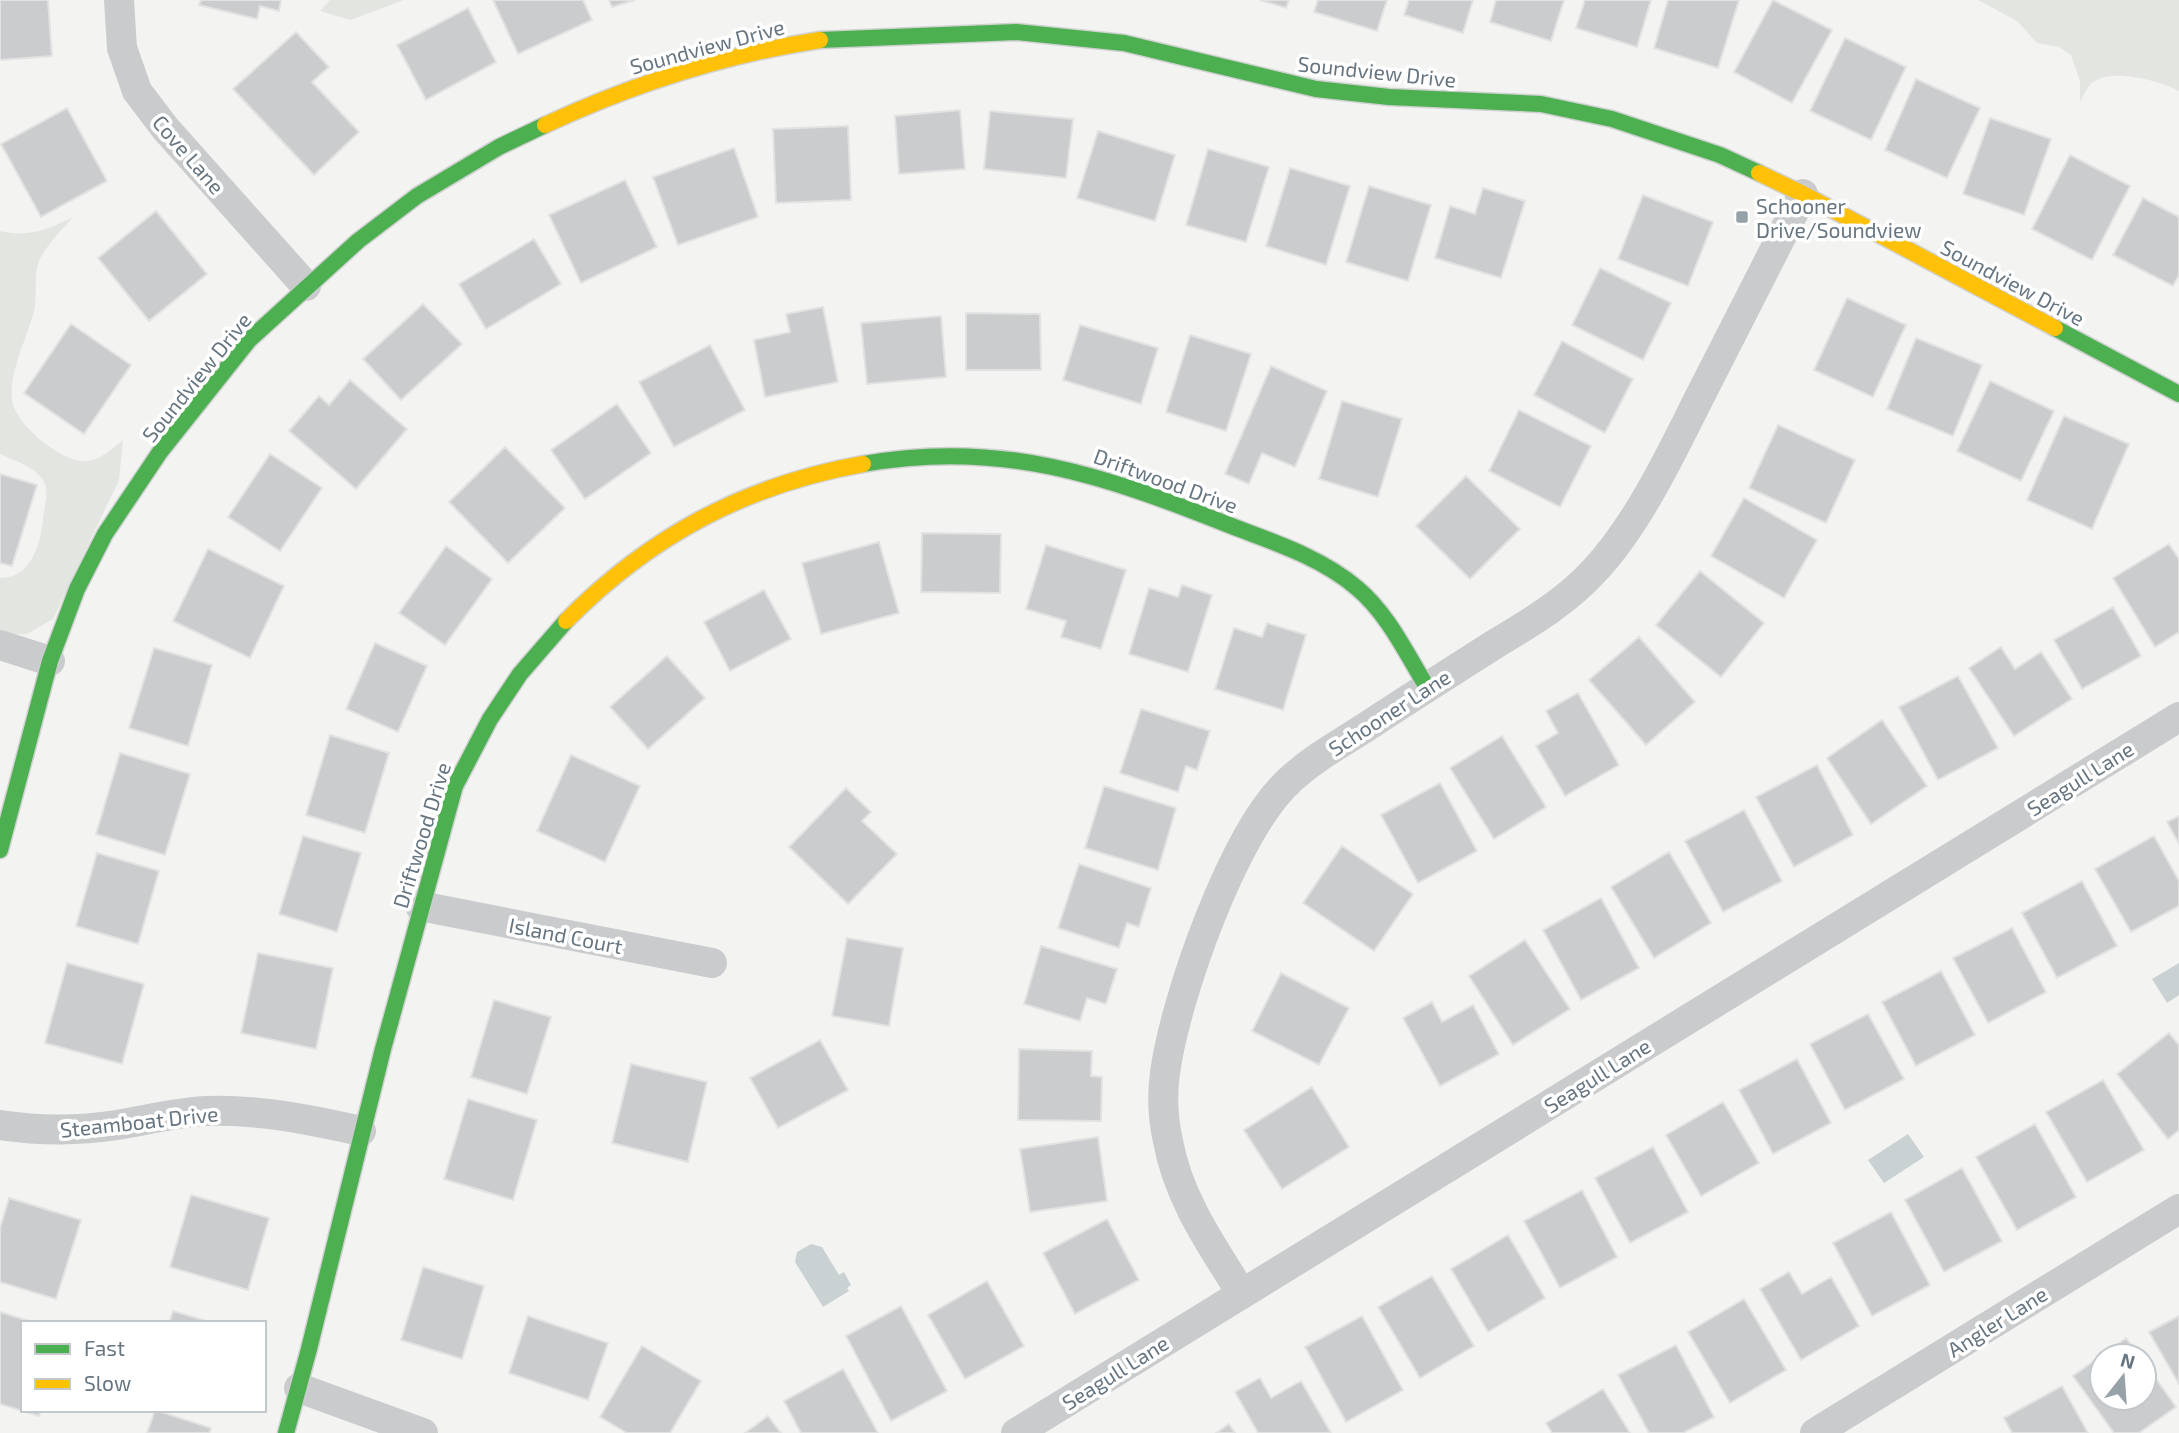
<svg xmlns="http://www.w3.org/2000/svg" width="2179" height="1433" font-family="'Exo 2',sans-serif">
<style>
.green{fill:#e3e6e0}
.water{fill:#c9d1d3}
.building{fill:#cbcccd;stroke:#e2e2e2;stroke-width:2}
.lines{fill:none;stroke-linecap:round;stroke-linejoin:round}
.fast-casing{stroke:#d0d1d1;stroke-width:19}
.slow-casing{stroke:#d0d1d1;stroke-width:19}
.street{stroke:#c9cbcc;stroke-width:30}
.fast{stroke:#4caf50;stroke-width:16}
.slow{stroke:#ffc107;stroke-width:16}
.poi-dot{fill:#97a1a8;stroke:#fff;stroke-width:2.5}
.labels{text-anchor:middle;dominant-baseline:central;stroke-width:7;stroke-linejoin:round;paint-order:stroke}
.street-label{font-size:21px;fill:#667580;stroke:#fff}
.poi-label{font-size:21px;fill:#667580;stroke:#fff;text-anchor:start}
</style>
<rect width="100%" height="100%" fill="#f3f3f2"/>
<path class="green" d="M330,0h74l-54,20 -30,-9z
M1978,0h201v91c-19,-10 -69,-24 -87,-8 -5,4 -9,13 -12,19v-21l-9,-26 -12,-8 -22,-4 -20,-22z
M73,217c-11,13 -25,26 -33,42 -7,14 -2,36 -6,52 -7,28 -25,60 -22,89 3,24 51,64 75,61 15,-2 25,-12 36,-21l-4,40 -66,139 -26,15 -27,1v-57c34,0 41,-38 44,-66 1,-8 4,-20 1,-28 -6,-16 -30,-23 -45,-30v-223c28,7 49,-2 73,-14z"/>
<path class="water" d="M2179,963v32l-12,8 -15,-24z
M1908,1134l16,23 -40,26 -16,-23z
M811,1244l11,3 17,28 5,-3 7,13 -4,3 2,3 -26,16 -28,-45 2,-10z"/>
<path class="building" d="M0,0h48l4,56 -52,4z
M201,0h80l-2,11 -19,-5 -3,13 -58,-14z
M493,0h90l9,20 -74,34z
M609,0h26l-23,7z
M1260,0h29l-3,8z
M1318,0h69l-10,31 -63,-19z
M1409,0h64l-10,33 -59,-18z
M1496,0h68l-13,41 -61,-19z
M1585,0h66l-14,47 -61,-19z
M1668,0h71l-21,68 -64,-20z
M1773,0l59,30 -40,73 -58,-31z
M468,8l28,54 -70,38 -29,-55z
M296,32l33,35 -17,15 47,50 -45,43 -81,-86z
M1845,38l61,29 -35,73 -61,-29z
M1916,79l64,29 -33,70 -62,-28z
M67,108l40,73 -66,36 -40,-73z
M960,110l5,59 -66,5 -4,-58z
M990,111l83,8 -7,59 -82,-9z
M1990,118l61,21 -27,76 -61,-21z
M848,126l3,74 -75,3 -3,-74z
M1098,131l77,24 -20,66 -78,-23z
M734,148l24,69 -80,28 -25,-68z
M1208,149l61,18 -23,75 -60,-17z
M2070,155l60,31 -38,74 -60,-31z
M1290,168l60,18 -24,79 -60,-19z
M625,180l32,67 -76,36 -32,-68z
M1369,186l62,19 -23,76 -62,-19z
M1483,188l42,13 -24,77 -66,-20 15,-52 25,8z
M1643,195l70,27 -25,64 -70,-27z
M2143,198l36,19v58l-6,11 -60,-31z
M156,211l51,63 -58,47 -51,-63z
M534,239l27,45 -75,45 -27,-45z
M1600,268l71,35 -28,57 -71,-35z
M1847,298l59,27 -33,72 -59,-27z
M423,304l39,40 -61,56 -38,-41z
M823,307l15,75 -73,15 -11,-57 36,-8 -4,-18z
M966,313l74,1 1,56h-75z
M941,316l5,61 -79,7 -6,-61z
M71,324l60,41 -47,69 -60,-41z
M1080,325l78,23 -17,56 -78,-24z
M1190,335l61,19 -25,77 -60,-19z
M1916,338l66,27 -29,71 -66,-27z
M1562,341l71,38 -28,54 -71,-38z
M710,345l35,65 -71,37 -35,-65z
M1271,366l56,25 -32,76 -33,-14 -13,31 -24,-10z
M350,380l57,49 -51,60 -67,-58 30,-35 10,9z
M1990,381l64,30 -33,70 -64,-30z
M1342,401l60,18 -24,78 -59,-18z
M617,404l34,49 -66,46 -34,-49z
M1519,410l72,36 -31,61 -71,-36z
M2064,416l65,28 -37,85 -65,-29z
M1778,425l77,35 -29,63 -77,-35z
M505,447l60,61 -57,55 -59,-61z
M270,454l52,34 -42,63 -52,-34z
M0,474l37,11 -25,81 -12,-3z
M1466,476l54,53 -50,50 -54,-53z
M1744,498l73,42 -33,58 -73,-42z
M922,533l79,1 -1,59 -79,-1z
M879,542l20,71 -78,21 -19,-71z
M2169,544l10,15v73l-24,15 -42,-69z
M1046,545l80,25 -25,79 -40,-12 5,-16 -40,-12z
M446,546l46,33 -47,66 -46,-32z
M208,549l76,37 -34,72 -77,-37z
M1700,571l64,52 -43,54 -65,-52z
M1182,585l30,10 -24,77 -59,-18 20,-66 29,9z
M764,590l27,49 -61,32 -26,-49z
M2113,607l28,49 -59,33 -28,-49z
M1267,623l39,12 -23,75 -68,-21 19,-61 28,9z
M1639,637l56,65 -49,43 -57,-65z
M375,643l52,23 -29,66 -52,-23z
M2001,647l14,22 26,-17 31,47 -58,37 -45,-68z
M154,648l58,17 -24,81 -59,-18z
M667,656l38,42 -57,51 -38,-42z
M1958,676l40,72 -60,32 -39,-73z
M1578,693l41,72 -54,31 -29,-50 22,-13 -12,-22z
M1141,709l69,22 -13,39 -11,-4 -8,26 -58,-19z
M1882,720l45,66 -56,38 -44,-66z
M330,735l59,18 -24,80 -59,-18z
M1502,736l44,71 -52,32 -44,-71z
M120,753l70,21 -25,81 -69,-21z
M571,755l69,31 -35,76 -68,-31z
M1817,765l36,70 -59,32 -38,-70z
M1440,783l37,68 -59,32 -37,-68z
M1104,786l72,22 -18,62 -73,-22z
M846,788l25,24 -9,9 35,33 -49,50 -59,-57z
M1744,810l38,71 -59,31 -38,-71z
M2179,816v28l-12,-22z
M303,836l58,17 -24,79 -58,-18z
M2154,836l25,45v25l-48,26 -36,-63z
M1342,846l71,48 -39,57 -71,-48z
M1669,852l42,71 -57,35 -43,-71z
M97,853l62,18 -21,73 -62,-18z
M1079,864l72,24 -12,39 -12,-4 -8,25 -61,-20z
M2082,881l35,65 -60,32 -35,-65z
M1601,898l38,70 -58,32 -38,-70z
M2012,928l34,64 -58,31 -35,-65z
M847,938l56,10 -14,78 -57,-10z
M1525,940l45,69 -57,36 -44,-69z
M1041,946l76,23 -11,35 -19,-6 -7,23 -56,-17z
M258,953l75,15 -17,81 -75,-16z
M67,963l77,21 -22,80 -77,-21z
M1941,971l34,64 -59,31 -34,-64z
M1281,973l68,35 -30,57 -67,-34z
M494,1000l57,17 -24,77 -56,-17z
M1432,1002l10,20 31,-17 26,49 -59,32 -37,-68z
M1868,1014l36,65 -59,31 -35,-66z
M2169,1033l10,12v85l-11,9 -51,-65z
M820,1040l28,50 -70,38 -28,-50z
M1019,1049l73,2 -1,25 11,1 -1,44 -83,-1z
M1797,1059l34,64 -58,31 -34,-64z
M631,1064l76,18 -19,80 -76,-19z
M2103,1080l41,70 -57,32 -41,-70z
M1312,1087l37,60 -67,42 -38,-59z
M468,1099l69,21 -24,80 -69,-21z
M1723,1102l36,61 -58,33 -35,-61z
M2035,1124l41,73 -59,33 -41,-73z
M1098,1137l9,64 -77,11 -10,-63z
M1653,1147l35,65 -58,31 -35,-65z
M1962,1168l40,73 -58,31 -39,-72z
M1582,1190l35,67 -57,31 -36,-67z
M191,1195l78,23 -21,72 -78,-23z
M9,1198l72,22 -25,79 -56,-17v-54z
M1891,1212l39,73 -58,31 -39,-73z
M1107,1219l32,61 -64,34 -32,-61z
M1508,1235l37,63 -57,34 -37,-63z
M423,1267l61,19 -22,73 -61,-19z
M1789,1272l13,22 29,-17 28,49 -58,34 -41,-71z
M1432,1276l42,70 -54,32 -42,-71z
M987,1281l37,65 -59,33 -37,-64z
M1744,1299l42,71 -56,33 -42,-71z
M901,1306l46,85 -56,30 -45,-85z
M173,1311l40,12h-44z
M0,1312l35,11h-12v87h18l-2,6 -39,-12z
M528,1316l80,27 -20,57 -79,-27z
M1362,1316l41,74 -57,32 -41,-75z
M2179,1316v68l-30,-52z
M2126,1338l14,18h-38v42h42v-36l32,45 -37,26h-25l-41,-57z
M1676,1345l38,72 -31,16h-34l-31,-58z
M642,1346l59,35 -31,52h-43l-27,-16z
M843,1369l35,64h-77l-17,-32z
M1260,1378l11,20 30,-17 30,52h-73l-23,-41z
M2062,1386l26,47h-76l-8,-15z
M1603,1389l27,44h-78l-6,-10z
M155,1410l56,18 -2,5h-62z
M768,1416l13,17h-36z
M1229,1424l6,9h-19z"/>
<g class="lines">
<g class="fast-casing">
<path id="fast" d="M820,40l196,-8 108,11 192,46 73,8 152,7 71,15 108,36 39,18
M2055,328l124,66
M863,464c139,-25 243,12 371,63 42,16 88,31 123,61 31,26 49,65 70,99
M0,850l50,-189 27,-72 28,-55 55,-82 89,-112 109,-99 59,-45 82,-49 46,-22
M286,1433l23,-84 74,-300 72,-263 35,-67 30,-45 46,-53"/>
</g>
<g class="slow-casing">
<path id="slow" d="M545,125c88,-41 178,-70 275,-85
M1759,173l44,21 252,134
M566,621c84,-85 179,-136 297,-157"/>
</g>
<path class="street" d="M119,0l3,48 15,43 28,37 141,158
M0,645l50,16
M420,906l292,57
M0,1125c40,6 78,6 117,0 30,-5 60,-13 90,-14 52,-2 104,9 154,20
M1242,1294c-30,-48 -64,-96 -74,-153 -5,-22 -6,-46 -3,-68 10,-75 69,-243 125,-293 21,-20 48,-35 73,-51 44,-29 88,-57 132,-85 35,-21 72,-43 99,-73 42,-44 76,-115 103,-169 35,-69 71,-139 106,-208
M299,1388l124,45
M1016,1433l1163,-716
M1815,1433l364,-224"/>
<use href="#fast" class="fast"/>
<use href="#slow" class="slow"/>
</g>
<rect class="poi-dot" x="1735" y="210" width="14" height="14" rx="3.5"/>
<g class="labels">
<g class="street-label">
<text transform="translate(707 46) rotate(-15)">Soundview Drive</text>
<text transform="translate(1377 71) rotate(6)">Soundview Drive</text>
<text transform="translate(189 154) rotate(49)">Cove Lane</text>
<text transform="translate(2013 282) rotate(28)">Soundview Drive</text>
<text transform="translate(196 377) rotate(-51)">Soundview Drive</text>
<text transform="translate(1166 480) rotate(20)">Driftwood Drive</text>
<text transform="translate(1389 712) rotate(-33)">Schooner Lane</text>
<text transform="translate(2080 778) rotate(-32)">Seagull Lane</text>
<text transform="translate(421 835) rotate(-73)">Driftwood Drive</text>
<text transform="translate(566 935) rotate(11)">Island Court</text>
<text transform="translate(1597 1075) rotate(-32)">Seagull Lane</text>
<text transform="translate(139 1121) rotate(-6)">Steamboat Drive</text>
<text transform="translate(1997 1321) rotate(-32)">Angler Lane</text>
<text transform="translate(1115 1372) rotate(-32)">Seagull Lane</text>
</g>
<g class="poi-label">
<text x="1756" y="205">Schooner<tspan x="1756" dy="24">Drive/Soundview</tspan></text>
</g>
</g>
<rect x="21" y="1321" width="245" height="91" fill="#ffffff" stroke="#c2c8cc" stroke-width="2"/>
<rect x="35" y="1344" width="35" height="10" fill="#4caf50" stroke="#c2c8cc" stroke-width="2"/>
<text x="84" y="1356" font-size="21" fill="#667580">Fast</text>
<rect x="35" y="1379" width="35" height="10" fill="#ffc107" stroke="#c2c8cc" stroke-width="2"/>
<text x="84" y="1391" font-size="21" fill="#667580">Slow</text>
<g transform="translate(2123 1377) rotate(17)"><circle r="33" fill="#ffffff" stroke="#c2c8cc" stroke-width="2"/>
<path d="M0-5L12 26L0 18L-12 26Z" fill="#97a1a8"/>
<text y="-10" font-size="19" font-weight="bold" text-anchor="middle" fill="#667580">N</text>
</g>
</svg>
